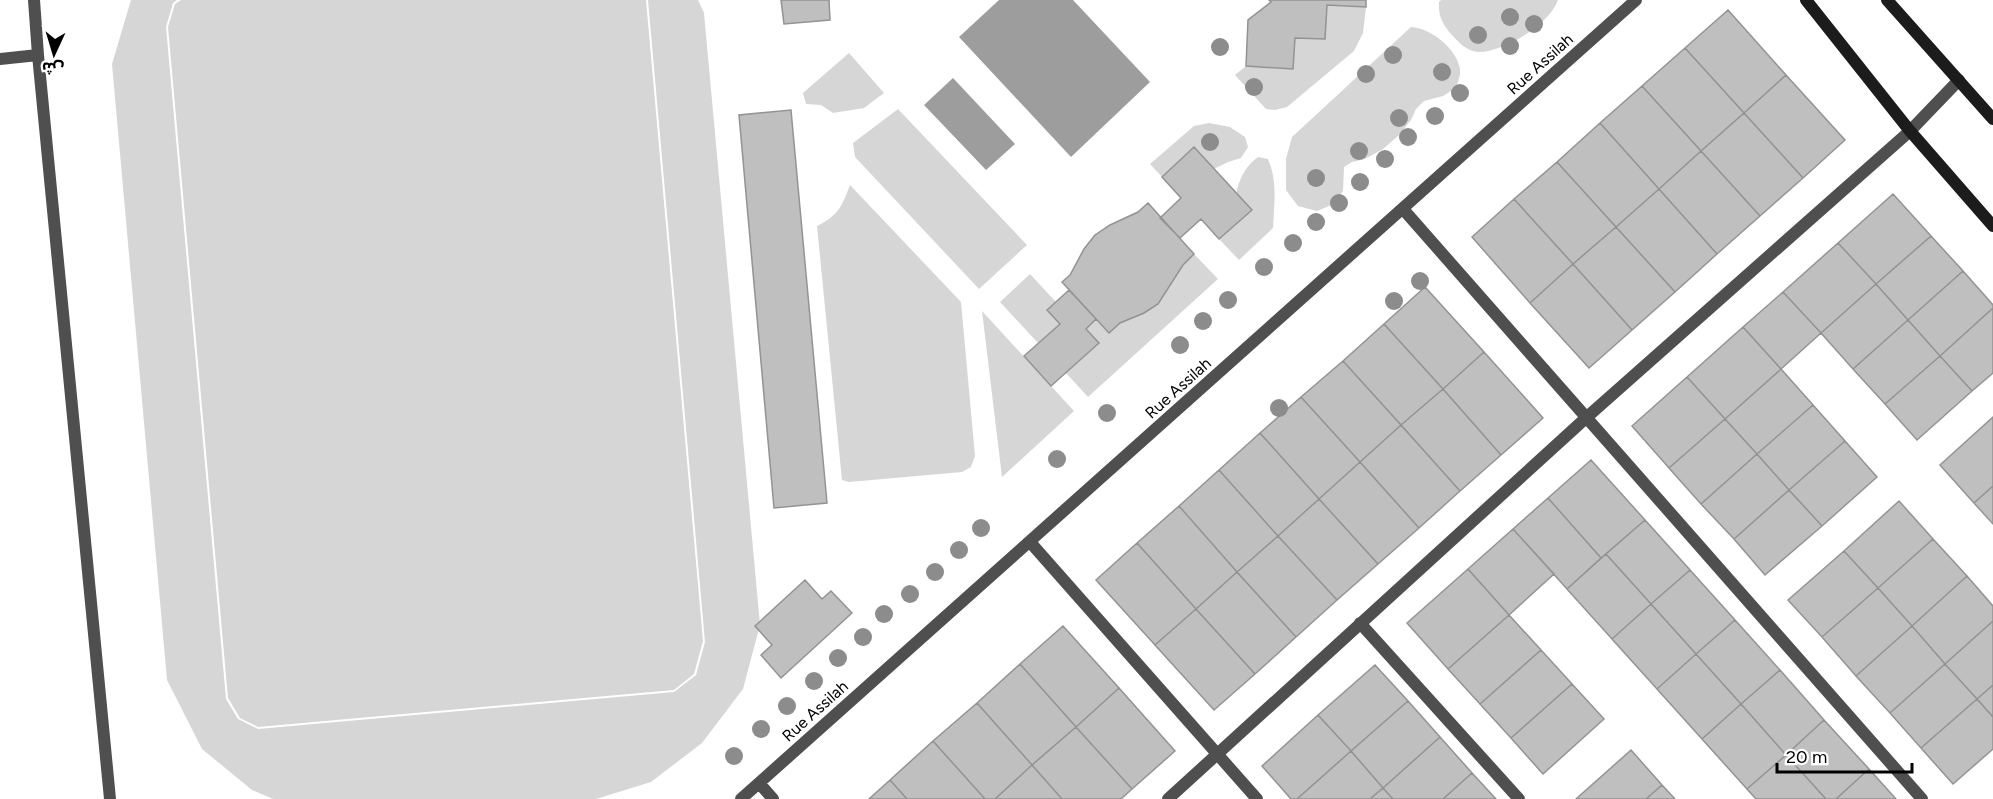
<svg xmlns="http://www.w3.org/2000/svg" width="1993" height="799" font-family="Figtree,'Noto Sans Arabic',sans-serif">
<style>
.green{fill:#d6d6d6}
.water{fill:#9d9d9d}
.building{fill:#bfbfbf;stroke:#939393;stroke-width:1.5}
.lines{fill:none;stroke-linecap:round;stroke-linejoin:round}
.minor{stroke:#4f4f4f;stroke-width:12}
.secondary{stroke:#1c1c1c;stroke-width:12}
.tree{fill:#8c8c8c}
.labels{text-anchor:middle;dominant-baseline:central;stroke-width:4.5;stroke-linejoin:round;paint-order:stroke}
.street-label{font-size:16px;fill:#000;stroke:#fff}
</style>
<rect width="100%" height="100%" fill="#fff"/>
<path class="green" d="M131,0h46l-4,3 -7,24 60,672 12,20 20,10 416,-37 22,-17 9,-33 -57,-642h50l6,13 56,612 -17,64 -41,54 -51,39 -55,17h-323l-21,-9 -50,-41 -35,-69 -55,-616z
M181,0h465l57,641 -9,33 -20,16 -416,37 -18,-9 -12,-20 -60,-671 7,-23z
M1441,0h117c-8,24 -54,52 -79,52 -11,0 -20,-9 -27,-17 -9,-10 -14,-19 -13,-33z
M1327,5l39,2 -3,26 -9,18 -67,56 -12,3 -9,-1 -31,-34 11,-9 47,3 2,-31 30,1z
M1411,27c20,1 46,22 49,42 1,6 -2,13 -4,19l-13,8 -19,5 -8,8 -5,11 -12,15 -16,14 -18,10 -13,3 -8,5 -1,24 -9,13 -17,7 -19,-5 -12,-16v-31l6,-22z
M849,53l35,40 -20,15 -31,5 -12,-8 -15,-1 -3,-11z
M898,109l129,136 -48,44 -124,-132 -2,-14z
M1209,123l21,4 15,10 3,10 -7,11 -13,4 -14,7 -20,-21 -32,29 -12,-13 44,-38z
M1258,157l10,2c10,23 6,46 5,69l-34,32 -20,-21 32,-29 -15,-16c4,-17 9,-27 22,-37z
M850,185l111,117 14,154 -4,11 -9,5 -113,10 -7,-2 -25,-254c22,-11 25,-20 33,-41z
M1194,254l24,25 -130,118 -22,-24 33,-30 -13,-14 10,-10 13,14 11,-10 38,-19 25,-39z
M1030,274l26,28 4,22 -22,19 -38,-41z
M982,311l92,100 -72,66z"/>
<path class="water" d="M999,0h74l77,82 -79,75 -112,-120z
M953,78l62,66 -29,26 -62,-65z"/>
<path class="building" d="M781,0h48l1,20 -46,4z
M1269,0h97v7l-39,-2 -2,34 -30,-1 -2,31 -47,-3 2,-46 23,-18z
M1728,10l58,65 -42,38 -59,-65z
M1685,48l59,65 -43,38 -59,-65z
M1786,75l59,65 -42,38 -59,-65z
M1642,86l59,65 -42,38 -59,-66z
M791,110l36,393 -53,5 -35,-393z
M1744,113l59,65 -43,38 -59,-65z
M1600,123l59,66 -43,38 -59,-65z
M1194,147l58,63 -33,29 -18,-20 -21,19 -20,-20 21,-20 -19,-21z
M1701,151l59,65 -43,38 -58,-65z
M1557,162l59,65 -43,37 -59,-65z
M1659,189l58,65 -42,38 -59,-65z
M1893,194l38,42 -55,48 -38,-41z
M1514,199l59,65 -43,39 -58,-66z
M1148,203l46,51 -11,11 -25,39 -14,9 -24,10 -11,10 -47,-51 8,-7 14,-26 11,-14 15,-10 28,-13z
M1616,227l59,65 -43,38 -59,-66z
M1931,236l32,35 -55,49 -32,-36z
M1838,243l38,41 -55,49 -38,-41z
M1573,264l59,66 -43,38 -59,-65z
M1963,271l30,34v3l-53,48 -32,-36z
M1876,284l32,36 -55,49 -32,-36z
M1425,287l59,65 -41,37 -59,-65z
M1069,290l27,29 -10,10 13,14 -48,43 -27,-30 36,-32 -13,-14z
M1783,292l38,41 -40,36 -38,-42z
M1993,308v65l-21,18 -32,-35z
M1908,320l32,36 -55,48 -32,-35z
M1384,324l59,65 -42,36 -58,-64z
M1743,327l38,42 -56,50 -38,-42z
M1484,352l59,66 -42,37 -58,-66z
M1940,356l32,35 -55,49 -32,-36z
M1343,361l58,64 -41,37 -59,-65z
M1781,369l32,36 -56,49 -32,-35z
M1687,377l38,42 -56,49 -37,-42z
M1443,389l58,66 -41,36 -59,-66z
M1301,397l59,65 -41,37 -59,-66z
M1813,405l32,36 -56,49 -32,-36z
M1993,417v69l-19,17 -34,-38z
M1725,419l32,35 -56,50 -32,-36z
M1401,425l59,66 -41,37 -59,-66z
M1260,433l59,66 -41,37 -59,-66z
M1845,441l32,36 -55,49 -33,-36z
M1757,454l32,36 -55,49 -33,-35z
M1591,460l54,60 -44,38 -53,-60z
M1360,462l59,66 -41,36 -59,-65z
M1219,470l59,66 -41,36 -58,-66z
M1993,486v38l-19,-21z
M1789,490l33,36 -57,49 -31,-36z
M1548,498l53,60 -34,31 -54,-60z
M1319,499l59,65 -41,36 -59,-64z
M1899,501l34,38 -55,49 -34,-37z
M1179,506l58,66 -41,37 -59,-66z
M1645,520l45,50 -39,34 -45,-50z
M1513,529l41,45 -45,41 -41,-46z
M1278,536l59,64 -41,37 -59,-65z
M1933,539l34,37 -55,50 -34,-38z
M1137,543l59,66 -41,36 -59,-65z
M1844,551l34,37 -56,49 -34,-37z
M1606,554l45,50 -39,35 -45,-50z
M1468,569l41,46 -61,54 -41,-46z
M1690,570l45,50 -39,34 -45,-50z
M1237,572l59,65 -41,37 -59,-65z
M1967,576l26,30v15l-48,43 -33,-38z
M805,580l17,19 9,-8 21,22 -71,65 -20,-23 11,-10 -17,-19z
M1878,588l34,38 -56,50 -34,-39z
M1651,604l45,50 -39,35 -45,-50z
M1196,609l59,65 -41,36 -59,-65z
M1509,615l32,35 -61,54 -32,-35z
M1735,620l45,50 -39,34 -45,-50z
M1993,621v64l-16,14 -32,-35z
M1063,626l56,62 -43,39 -56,-63z
M1912,626l33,38 -55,49 -34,-37z
M1541,650l31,34 -61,54 -31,-34z
M1696,654l45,50 -39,35 -45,-50z
M1020,664l56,63 -44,38 -55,-62z
M1945,664l32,35 -56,49 -31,-35z
M1375,665l33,36 -57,50 -33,-36z
M1780,670l44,50 -38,35 -45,-51z
M1572,684l32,35 -61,55 -32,-36z
M1993,685v32l-16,-18z
M1119,688l56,63 -43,38 -56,-62z
M1977,699l16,18v32l-40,35 -32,-36z
M1408,701l32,36 -57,51 -32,-37z
M977,703l55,62 -37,34h-10l-52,-58z
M1741,704l45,51 -39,34 -45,-50z
M1318,715l33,36 -54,48h-6l-29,-33z
M1824,720l45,49 -33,30h-10l-40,-44z
M1076,727l56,62 -11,10h-59l-30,-34z
M1440,737l32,36 -29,26h-50l-10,-11z
M933,741l52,58h-78l-17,-19z
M1631,750l31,35 -16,14h-70z
M1351,751l32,37 -13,11h-73z
M1786,755l40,44h-70l-9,-10z
M1032,765l30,34h-67z
M1869,769l27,30h-60z
M1472,773l24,26h-53z
M890,780l17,19h-38z
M1662,785l13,14h-29z
M1383,788l10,11h-23z"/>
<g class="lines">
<path class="minor" d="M38,55l72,744
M0,59l38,-4 -4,-55
M1403,209l519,590
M1030,542l227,257
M1360,623l159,176
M759,783l14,16
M741,799l895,-799
M1168,799l419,-382 323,-286 49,-51"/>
<path class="secondary" d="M1806,0l104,131 83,95
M1887,0l106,119"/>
</g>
<g class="tree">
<circle cx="1510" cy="17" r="9"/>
<circle cx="1534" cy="24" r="9"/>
<circle cx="1478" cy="35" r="9"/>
<circle cx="1510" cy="46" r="9"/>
<circle cx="1220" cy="47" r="9"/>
<circle cx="1393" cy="55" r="9"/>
<circle cx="1442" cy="72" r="9"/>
<circle cx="1366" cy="74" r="9"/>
<circle cx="1254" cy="87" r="9"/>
<circle cx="1460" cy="93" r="9"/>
<circle cx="1435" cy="116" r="9"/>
<circle cx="1399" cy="118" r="9"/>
<circle cx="1408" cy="137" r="9"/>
<circle cx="1210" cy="142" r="9"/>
<circle cx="1359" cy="151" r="9"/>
<circle cx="1385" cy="159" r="9"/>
<circle cx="1316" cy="178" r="9"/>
<circle cx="1360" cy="182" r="9"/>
<circle cx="1339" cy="203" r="9"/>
<circle cx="1316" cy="222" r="9"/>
<circle cx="1293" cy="243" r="9"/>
<circle cx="1264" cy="267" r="9"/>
<circle cx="1420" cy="281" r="9"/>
<circle cx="1228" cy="300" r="9"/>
<circle cx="1394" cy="301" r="9"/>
<circle cx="1203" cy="321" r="9"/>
<circle cx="1180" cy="345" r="9"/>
<circle cx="1279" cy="408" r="9"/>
<circle cx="1107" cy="413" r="9"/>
<circle cx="1057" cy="459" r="9"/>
<circle cx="981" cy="528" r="9"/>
<circle cx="959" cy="550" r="9"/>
<circle cx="935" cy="572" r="9"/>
<circle cx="910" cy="594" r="9"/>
<circle cx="884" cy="614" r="9"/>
<circle cx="863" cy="637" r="9"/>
<circle cx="838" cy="658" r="9"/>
<circle cx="814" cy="681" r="9"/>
<circle cx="787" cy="706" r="9"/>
<circle cx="761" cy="729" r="9"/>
<circle cx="734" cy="756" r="9"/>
</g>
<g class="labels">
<g class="street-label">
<text transform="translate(1540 64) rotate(-42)">Rue Assilah</text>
<text transform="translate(1178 388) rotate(-42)">Rue Assilah</text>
<text transform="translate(815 711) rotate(-42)">Rue Assilah</text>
</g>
</g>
<g transform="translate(54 54) rotate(184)" stroke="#ffffff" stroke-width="4.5" paint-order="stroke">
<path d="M0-4.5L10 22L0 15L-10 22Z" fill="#000000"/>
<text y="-9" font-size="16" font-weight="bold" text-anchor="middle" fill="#000000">ش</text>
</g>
<path d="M1777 763v9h135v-9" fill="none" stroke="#000000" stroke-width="3"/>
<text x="1786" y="763" font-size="18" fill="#000000" stroke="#ffffff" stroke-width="4.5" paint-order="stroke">20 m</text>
</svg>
